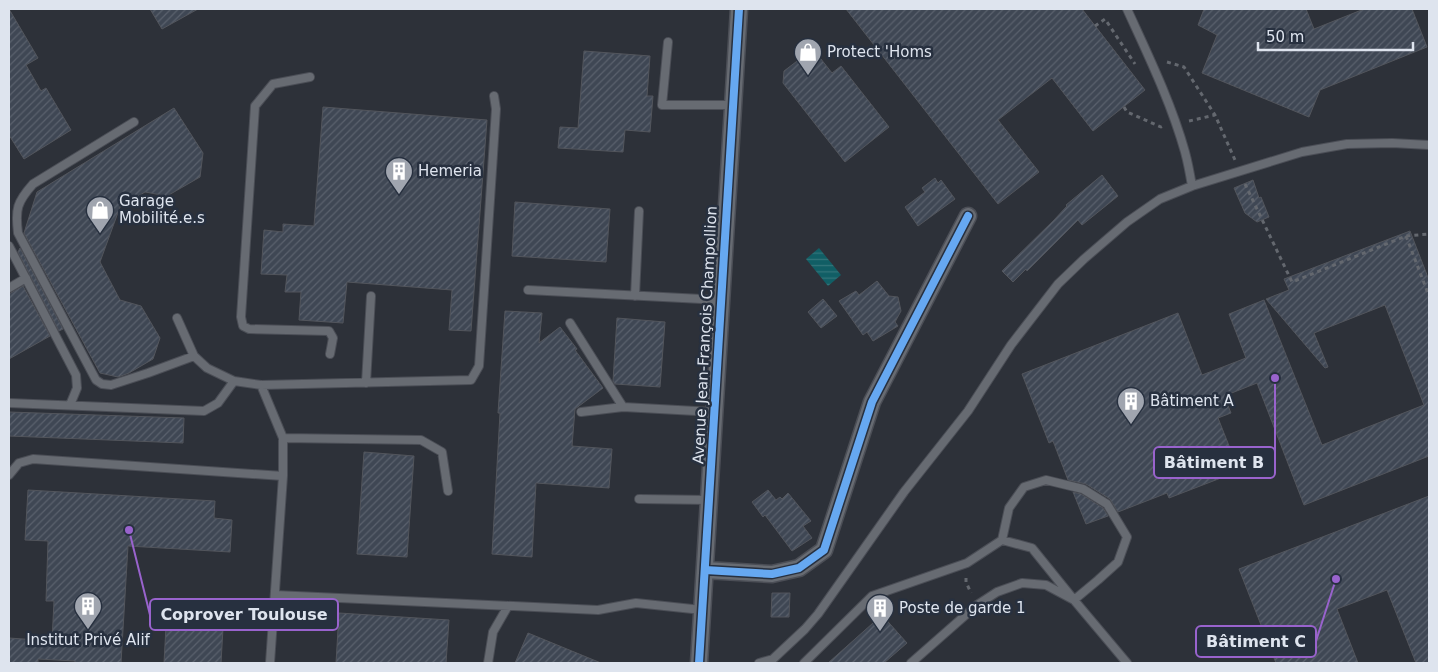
<svg xmlns="http://www.w3.org/2000/svg" width="1438" height="672" font-family="'DejaVu Sans',sans-serif">
<style>
.water{fill:url(#water-rules)}
.building{fill:url(#building-hatch);stroke:#52555c}
.lines{fill:none;stroke-linecap:round;stroke-linejoin:round}
.service-casing{stroke:#4b4e56;stroke-width:10}
.minor-casing{stroke:#4b4e56;stroke-width:19}
.path{stroke:#64686f;stroke-width:3;stroke-dasharray:4 4;stroke-linecap:butt}
.service{stroke:#676b72;stroke-width:8}
.minor{stroke:#676b72;stroke-width:16}
.cycleway-casing{stroke:#27303f;stroke-width:11}
.cycleway{stroke:#66a8f1;stroke-width:8}
.labels{text-anchor:middle;dominant-baseline:central;stroke-width:5;stroke-linejoin:round;paint-order:stroke}
.poi-label{font-size:15px;fill:#dee4ee;stroke:#27303f;text-anchor:start}
.street-label{font-size:15px;fill:#dee4ee;stroke:#27303f}
.leader{fill:none;stroke:#9963cd;stroke-width:2}
.callout-dot{fill:#9963cd;stroke:#27303f;stroke-width:2}
.callout{fill:#27303f;stroke:#9963cd;stroke-width:2}
.callout-label{font-size:16px;text-anchor:middle;font-weight:bold;fill:#dee4ee}
</style>
<defs>
<pattern id="water-rules" width="6" height="5" patternUnits="userSpaceOnUse" patternTransform="scale(1.25)"><rect width="6" height="5" fill="#115e65"/><path d="M0 2.5h6" fill="none" stroke="#33757b"/></pattern>
<pattern id="building-hatch" width="6" height="6" patternUnits="userSpaceOnUse" patternTransform="scale(1.25)"><rect width="6" height="6" fill="#3f4754"/><path d="M-1 1l2-2M0 6l6-6M5 7l2-2" fill="none" stroke="#5a616d"/></pattern>
</defs>
<rect width="100%" height="100%" fill="#2d3139"/>
<path class="water" d="M819,248l22,27 -13,11 -22,-27z"/>
<path class="building" d="M9,9l29,49 -12,7 15,26 5,-3 25,42 -47,29 -15,-24z
M150,9h48l-36,20z
M846,9h236l63,81 -52,41 -41,-53 -54,42 41,52 -41,32z
M1204,9h102l8,20 50,-20h48l15,38 -107,43 -11,27 -107,-44 15,-38 -19,-10z
M813,49l19,24 9,-7 48,61 -44,35 -62,-79 1,-12z
M584,51l66,5 -3,40h6l-3,36 -25,-2 -2,22 -65,-4 2,-21 18,1z
M323,107l164,13 -16,211 -22,-1 3,-40 -105,-8 -4,41 -44,-3 2,-28h-16l2,-17 -26,-1 3,-44 19,2v-8l31,2z
M174,108l29,45 -3,24 -33,19 -22,-4 -25,15 -20,55 20,38 21,6 19,32 -7,21 -24,14 -11,4 -18,-4 -76,-140 13,-41z
M1102,175l16,21 -36,29 -4,-5 -51,51 -1,-2 -13,13 -11,-11 52,-51 13,-14 -1,-1z
M935,178l3,5 3,-3 14,19 -37,27 -13,-19 20,-15 -3,-4z
M1253,180l6,18 2,-1 8,20 -12,5 -12,-9 -11,-25z
M515,202l95,7 -4,53 -94,-6z
M1410,231l19,49v176l-125,49 -47,-122 -33,13 7,17 -13,5 21,53 -70,27 -2,-5 -49,19 -8,-13 -24,-15 -18,-4 -15,-39 -4,2 -27,-69 156,-61 24,62 44,-17 -17,-44 35,-14 58,145 102,-40 -39,-100 -71,28 14,34 -3,1 -59,-69 23,-9 -5,-11z
M20,248l43,81 -4,2 -41,-79z
M877,281l12,15 9,1 3,14 -6,11 3,4 -25,15 -6,-9 -4,3 -24,-34 17,-10 3,4z
M23,286l27,50 -41,23v-65z
M823,299l14,17 -16,12 -13,-16z
M505,311l37,2 -3,30 21,-16 17,22 -2,1 28,38 -28,21 -3,37 40,3 -3,39 -73,-5 -4,74 -40,-3 8,-141h-2z
M617,318l48,4 -5,65 -45,-3 -2,-3z
M9,412l175,6 -1,25 -174,-7z
M364,452l50,4 -7,101 -50,-3z
M28,490l187,11 -1,17 18,2 -2,32 -102,-6 -7,117h-46v-2l-37,-2v4h-29v-25l43,3 2,-40h-8l2,-60 -23,-1z
M768,490l8,10 4,-3 2,2 6,-6 23,28 -8,5 9,12 -20,13 -27,-36 -2,2 -11,-15z
M1073,492l8,2 22,14 5,8 -22,8z
M1429,496v167h-13l-29,-73 -50,19 21,54h-82l-37,-94z
M772,593h18l-1,24h-18z
M167,608l57,3 -3,52h-57z
M339,613l110,7 -3,43h-110z
M882,615l25,28 -23,20h-56z
M528,633l73,30h-86z"/>
<g class="lines">
<g class="service-casing">
<path id="service" d="M1127,9c21,46 44,93 58,143 3,11 5,22 7,34
M668,42l-6,63h71
M310,77l-37,7 -18,22 -14,211 2,9 6,3 80,2 4,7 -3,16
M134,122l-101,62c-16,18 -18,25 -15,49l78,147 6,4 9,1 37,-12 46,-17
M9,246l67,129 1,13 -7,17
M9,288l17,-10
M528,290l193,10
M635,296l4,-85
M177,318l17,38 13,12 27,13 27,4 210,-5 8,-14 17,-257 -2,-13
M570,323l53,84
M366,383l5,-87
M261,385l22,53v38l-13,187
M9,403l195,8 14,-8 16,-22
M581,412l42,-5 91,5
M283,438l138,2 21,12 6,39
M9,475l10,-12 14,-4 250,17
M639,499l70,1
M275,595l323,15 38,-7 66,7
M488,663l5,-31 15,-26
M759,663l14,-4 32,-30 13,-15 86,-122 64,-81 43,-66 47,-61 26,-25 43,-37 33,-23 32,-13 110,-34 45,-8 45,-1 37,2
M804,663l68,-67 95,-33 35,-23 30,8 42,52 24,-20 20,-18 9,-25 -20,-33 -24,-15 -37,-9 -22,7 -15,21 -7,32
M911,663l66,-58 20,-13 25,-9 24,2 28,15 53,63"/>
</g>
<g class="minor-casing">
<path id="minor" d="M705,570l67,4 27,-6 25,-18 48,-148 96,-186
M699,663l40,-654"/>
</g>
<path class="path" d="M1095,26l10,-7 30,45
M1167,62l17,5 31,48 20,45
M1124,107l3,5 34,15 2,-1
M1189,121l26,-6
M1245,184l47,98 114,-46 23,-2
M1406,236l23,60
M966,578v4l5,11"/>
<use href="#service" class="service"/>
<use href="#minor" class="minor"/>
<g class="cycleway-casing">
<path id="cycleway" d="M705,570l67,4 27,-6 25,-18 48,-148 96,-186
M699,663l40,-654"/>
</g>
<use href="#cycleway" class="cycleway"/>
</g>
<defs>
<g id="shop-pin" transform="scale(1.4375)"><path d="M0 17L-7.5 6A9.5 9.5 0 1 1 7.5 6Z" fill="#a0a5af" stroke="#27303f"/><path d="M-5-2.5h2.3a2.7 3.5 0 0 1 5.4 0H5L5.5 6h-11ZM-1.5-2.5h3a1.5 2.3 0 0 0-3 0Z" fill="#fff"/></g>
<g id="building-pin" transform="scale(1.4375)"><path d="M0 17L-7.5 6A9.5 9.5 0 1 1 7.5 6Z" fill="#a0a5af" stroke="#27303f"/><path d="M-4-6H4V6H1V3H-1V6H-4ZM-2.5-4.3h1.7v1.8h-1.7ZM.8-4.3h1.7v1.8H.8ZM-2.5-1h1.7V.8h-1.7ZM.8-1h1.7V.8H.8Z" fill="#fff"/></g>
</defs>
<g fill-rule="evenodd">
<use href="#shop-pin" x="808" y="52"/>
<use href="#building-pin" x="399" y="171"/>
<use href="#shop-pin" x="100" y="210"/>
<use href="#building-pin" x="1131" y="401"/>
<use href="#building-pin" x="88" y="606"/>
<use href="#building-pin" x="880" y="608"/>
</g>
<g class="labels">
<g class="poi-label">
<text x="827" y="52">Protect 'Homs</text>
<text x="418" y="171">Hemeria</text>
<text x="119" y="201">Garage<tspan x="119" dy="17">Mobilité.e.s</tspan></text>
<text x="1150" y="401">Bâtiment A</text>
<text x="899" y="608">Poste de garde 1</text>
<text x="88" y="640" text-anchor="middle">Institut Privé Alif</text>
</g>
<g class="street-label">
<text transform="translate(705 335) rotate(-87)">Avenue Jean-François Champollion</text>
</g>
</g>
<path class="leader" d="M1275 378L1275 462M129 530L150 615M1336 579L1316 641"/>
<g class="callout-dot">
<circle cx="1275" cy="378" r="5"/>
<circle cx="129" cy="530" r="5"/>
<circle cx="1336" cy="579" r="5"/>
</g>
<g class="callout">
<rect x="1154" y="447" width="121" height="31" rx="5"/>
<rect x="150" y="599" width="188" height="31" rx="5"/>
<rect x="1196" y="626" width="120" height="31" rx="5"/>
</g>
<g class="callout-label">
<text x="1214" y="468">Bâtiment B</text>
<text x="244" y="620">Coprover Toulouse</text>
<text x="1256" y="647">Bâtiment C</text>
</g>
<rect width="1438" height="672" fill="none" stroke="#dee4ee" stroke-width="20"/>
<path d="M1258 42v8h155v-8" fill="none" stroke="#dee4ee" stroke-width="2.5"/>
<text x="1266" y="42" font-size="15" fill="#dee4ee" stroke="#27303f" stroke-width="4" paint-order="stroke">50 m</text>
</svg>
